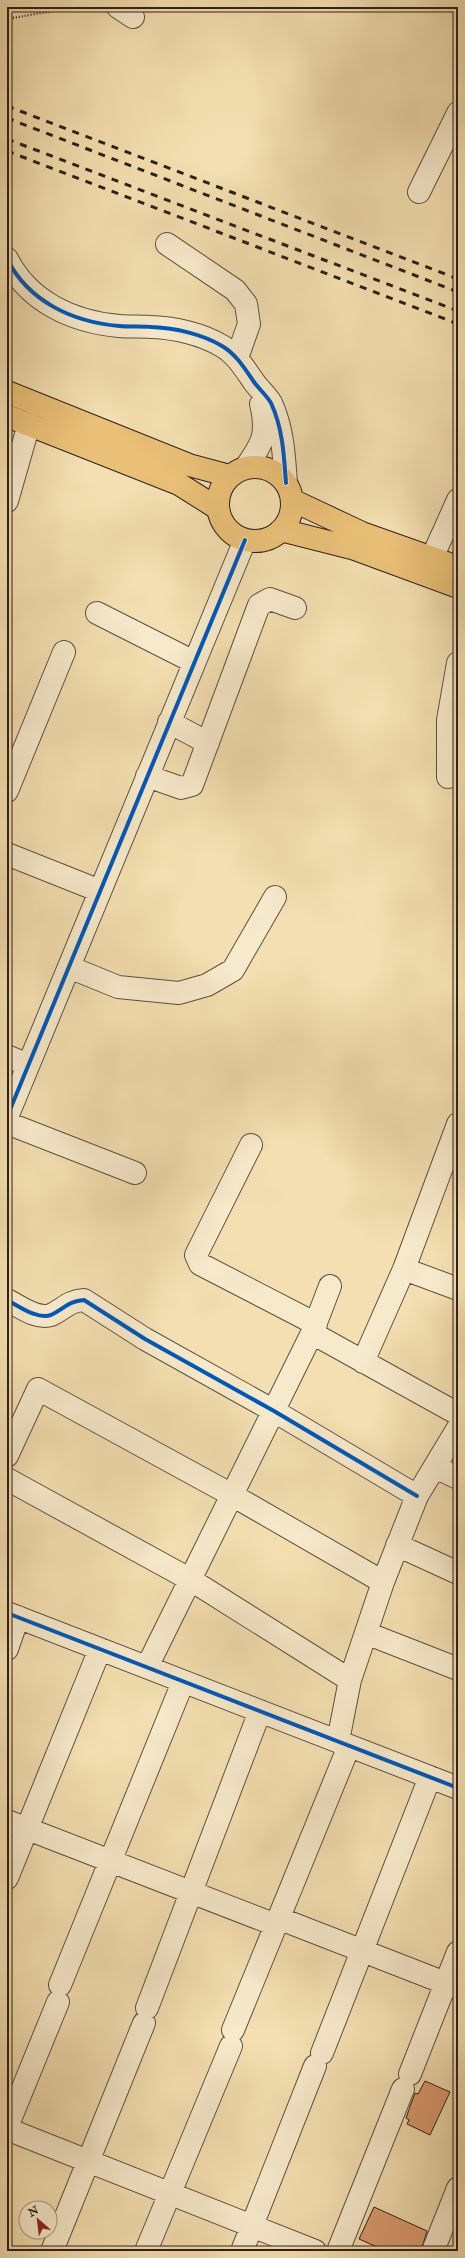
<svg xmlns="http://www.w3.org/2000/svg" width="465" height="2258" font-family="'IM FELL Double Pica',serif">
<style>
.building{fill:#db9b71;stroke:#2e1f1a}
.lines{fill:none;stroke-linecap:round;stroke-linejoin:round}
.minor-casing{stroke:#5f4f40;stroke-width:24}
.highway-casing{stroke:#2e1f1a;stroke-width:24}
.path{stroke:#2e1f1a;stroke-width:2.5;stroke-dasharray:1 2;stroke-linecap:butt}
.minor{stroke:#f7eacc;stroke-width:22}
.highway{stroke:#eac078;stroke-width:22}
.rail{stroke:#2e1f1a;stroke-width:3;stroke-dasharray:7 7;stroke-linecap:butt}
.cycleway-casing{stroke:#f7eacc;stroke-width:6}
.cycleway{stroke:#0057b8;stroke-width:4}
</style>
<rect width="100%" height="100%" fill="#f3dfb1"/>
<filter id="stains"><feTurbulence type="fractalNoise" baseFrequency=".005" numOctaves="4"/><feColorMatrix values="0 0 0 0 .2 0 0 0 0 .09 0 0 0 0 .02 0 0 0 .5 -.17"/></filter>
<radialGradient id="worn" r=".72"><stop offset=".6" stop-color="#630" stop-opacity="0"/><stop offset="1" stop-color="#630" stop-opacity=".3"/></radialGradient>
<path class="building" d="M425,2081l25,11 -20,43 -23,-11 2,-4 -3,-2 9,-25 3,1z
M374,2207l53,24 -6,20h-35l-27,-12z"/>
<g class="lines">
<g class="minor-casing">
<path id="minor" d="M118,7l15,10
M419,192l39,-79
M167,244l68,46 11,14 3,20 -12,34
M7,259c22,43 66,63 112,67 11,1 22,0 33,1 23,1 50,7 70,19 14,8 23,23 32,36 5,7 13,14 17,21 12,26 13,53 15,80
M246,467c17,-24 22,-33 15,-63
M7,501l22,-77
M432,558l26,-58
M97,613l97,49
M169,722l39,21
M147,776l34,12 11,-3 67,-180 11,-6 25,9
M448,777v-57l10,-57
M7,791l57,-139
M7,854l93,37
M69,967l49,20 61,6 28,-8 26,-15 42,-73
M7,1056l21,9
M7,1117l238,-577
M7,1123l128,50
M251,1145l-55,110 4,9 116,60
M404,1269l54,20
M7,1300c12,6 30,20 44,15 13,-6 17,-14 33,-15l61,39 129,72 143,85
M312,1333l146,81
M363,1362l41,-93 54,-145
M7,1456l31,-67 194,106 151,87
M435,1467l23,11
M7,1479l184,101 159,100
M397,1545l61,28
M7,1613l451,175
M366,1633l92,36
M7,1649l11,-32
M147,1667l165,-334 18,-47
M338,1741l12,-61 33,-98 34,-86 41,-68
M7,1821l269,104
M7,1878l93,-229
M278,1918l180,70
M60,1985l123,-303
M147,2008l113,-297
M233,2030l116,-284
M322,2053l108,-276
M410,2074l48,-122
M7,2127l51,-125
M7,2129l308,122
M52,2251l92,-228
M146,2251l85,-205
M242,2251l73,-185
M338,2251l65,-162
M433,2251l25,-63"/>
</g>
<g class="highway-casing">
<path id="highway" d="M7,392l182,73 41,11
M7,416l172,68 38,24
M218 504a37 37 0 1 1 74 0a37 37 0 1 1-74 0Z
M292,500l70,33 96,34
M281,530l71,18 106,39"/>
</g>
<path class="path" d="M7,19l45,-8 8,-4"/>
<use href="#minor" class="minor"/>
<use href="#highway" class="highway"/>
<path class="rail" d="M7,106l451,173
M7,118l451,174
M7,139l451,172
M7,151l451,173"/>
<g class="cycleway-casing">
<path id="cycleway" d="M7,259c22,43 66,63 112,67 11,1 22,0 33,1 23,1 50,7 70,19 14,8 23,23 32,36 5,7 13,14 17,21 12,26 13,53 15,80
M7,1117l238,-577
M7,1300c12,6 30,20 44,15 13,-6 17,-14 33,-15l61,39 129,72 143,85
M7,1613l451,175"/>
</g>
<use href="#cycleway" class="cycleway"/>
</g>
<rect width="465" height="2258" fill="none" stroke="#f3dfb1" stroke-width="24"/>
<rect x="8" y="8" width="449" height="2242" fill="none" stroke="#2e1f1a" stroke-width="2"/>
<rect x="12" y="12" width="441" height="2234" fill="none" stroke="#2e1f1a"/>
<g transform="translate(38 2220) rotate(332)"><circle r="19" fill="#f7eacc" stroke="#a79985"/>
<path d="M0-3L7 15L0 10L-7 15Z" fill="#8f2418"/>
<text y="-6" font-size="11" font-weight="bold" text-anchor="middle" fill="#2e1f1a">N</text>
</g>
<rect width="100%" height="100%" filter="url(#stains)"/>
<rect width="100%" height="100%" fill="url(#worn)"/>
</svg>
